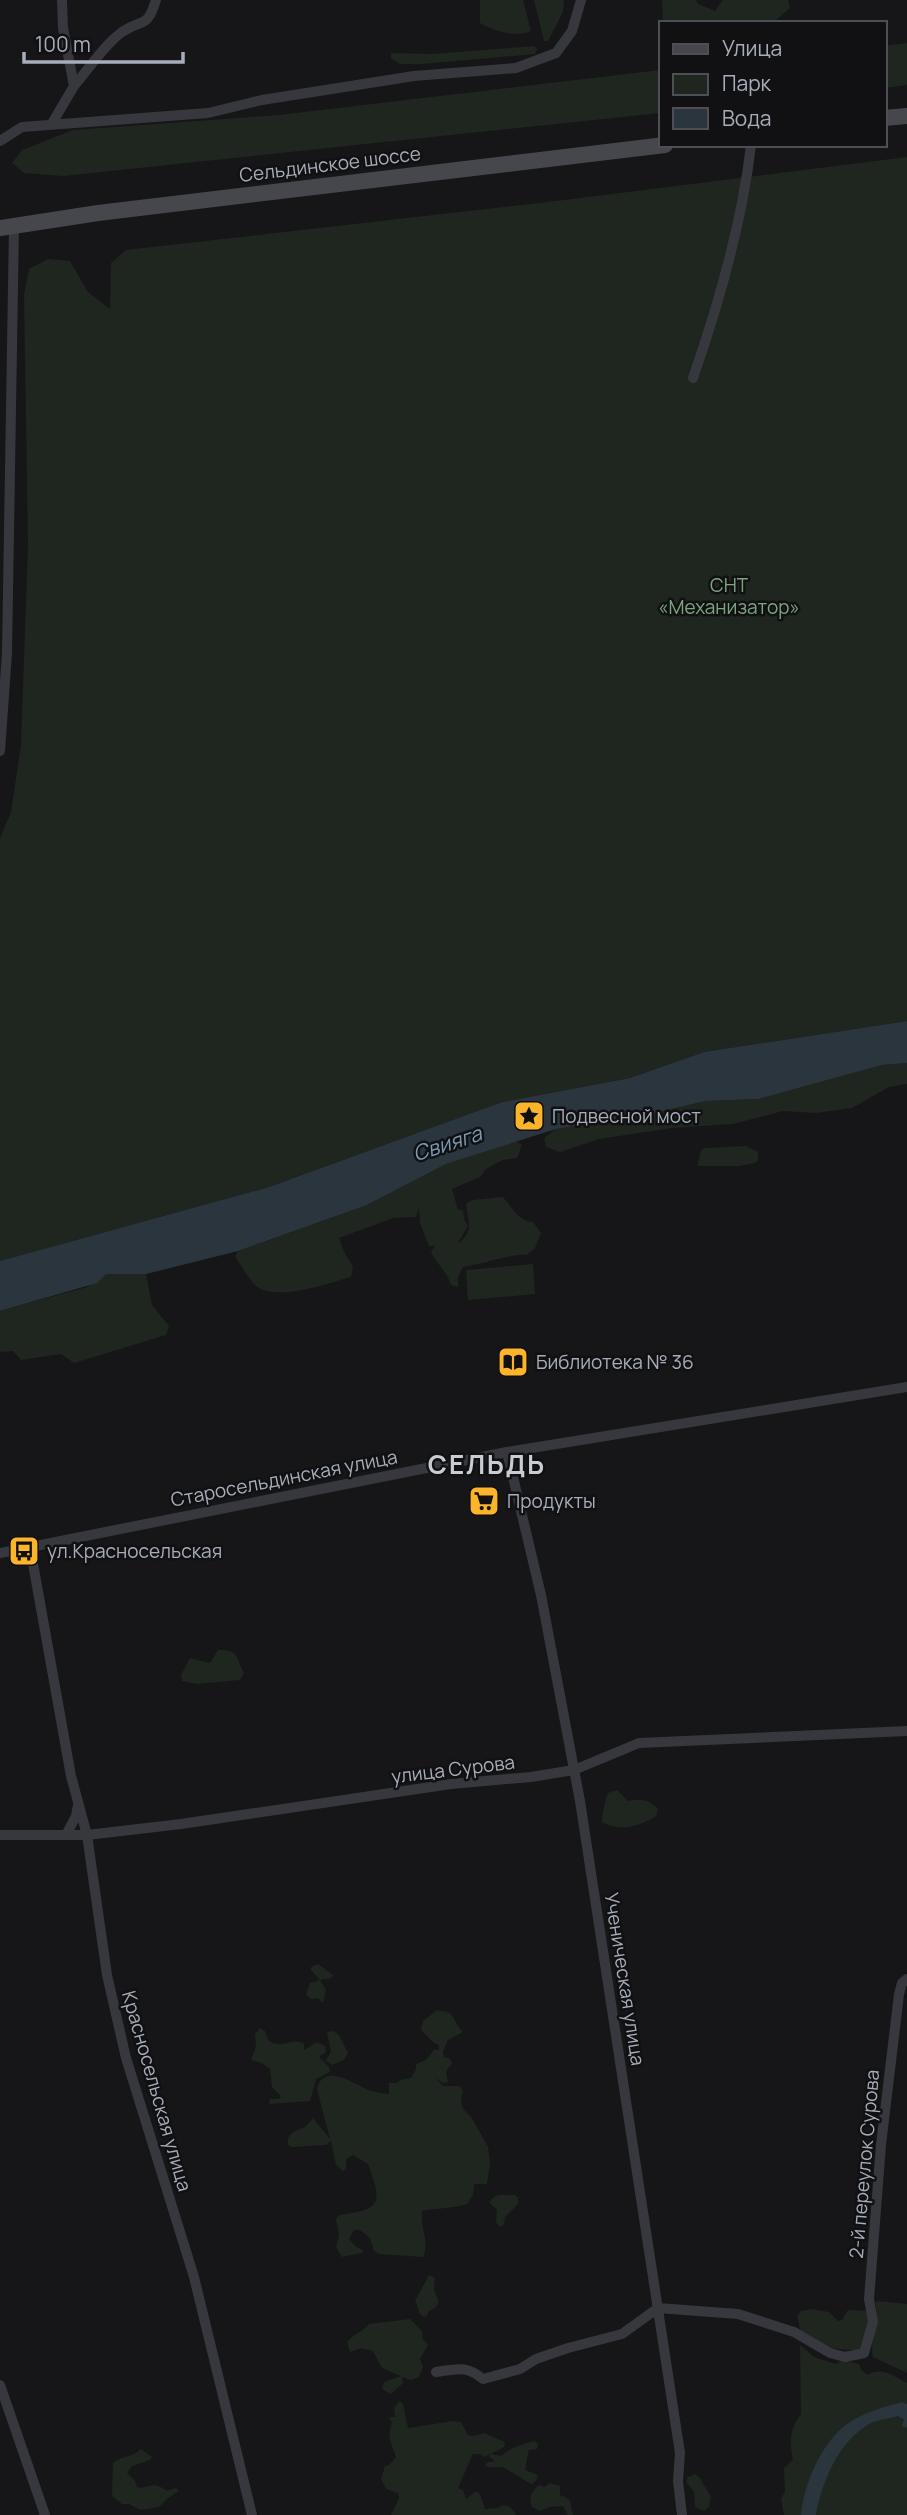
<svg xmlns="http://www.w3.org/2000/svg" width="907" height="2515" font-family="Manrope,sans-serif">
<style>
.green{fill:#1e261f}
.water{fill:#2b353d}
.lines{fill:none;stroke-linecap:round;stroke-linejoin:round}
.street{stroke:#37383d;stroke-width:10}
.secondary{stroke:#45474d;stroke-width:16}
.labels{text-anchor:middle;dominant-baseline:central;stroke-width:5;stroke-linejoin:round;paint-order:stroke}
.street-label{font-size:19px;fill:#a7adb9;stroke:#111113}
.park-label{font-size:19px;fill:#7da57f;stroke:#111113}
.poi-label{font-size:19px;fill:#a7adb9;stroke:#111113;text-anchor:start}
.water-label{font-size:21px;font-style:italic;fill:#7c9bb6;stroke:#111113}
.district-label{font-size:26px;font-weight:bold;letter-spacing:2px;fill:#c8ccd5;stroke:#111113}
</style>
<rect width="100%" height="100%" fill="#161618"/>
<path class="green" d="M480,0h43l8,31c-15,7 -37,0 -51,-8z
M534,0h30l-1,12 -15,29h-4z
M662,0h34l2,4 17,7 8,-11h65l2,8 -17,15h-112l2,-1z
M907,43v42l-23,3v-42z
M534,46l3,3 -2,5 -113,10h-22l-9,-6v-5l41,1z
M660,70v43l-597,63 -39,-3 -12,-10 10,-13 51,-20 206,-15z
M907,157v864l-203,31 -74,26 -128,24 -233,85 -269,74v-423l11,-26 10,-67 7,-200 -4,-251 5,-25 19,-10 22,2 18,31 22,17 1,-46 15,-13 430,-49z
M907,1063v21l-18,3 -37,21 -36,5 -33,-2 -50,13 -61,4 -73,11 -39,13 -14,-5 -2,-9 12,-9 89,-14 61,-14 52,-2 124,-34z
M516,1141l6,4 -5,13 -14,2 -17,9 -6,8 -28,12 6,21h5l1,9 4,7 -11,18c18,-12 11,-23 9,-40l6,-4 31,-3c9,10 15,24 30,25l8,11 -6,15 -8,7c-15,-2 -46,10 -64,12l-5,10v10l-7,-2c-4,-14 -14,-20 -20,-33l4,-6h-6l-9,-23 -1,-15 -3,9 -23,1 -54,20 6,16 8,12 -2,11c-23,6 -78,27 -97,7 -7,-8 -13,-19 -19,-27l3,-6 129,-46 79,-41z
M746,1146l12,6v8l-3,3 -16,3h-42l4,-15 3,-3z
M533,1264l2,30 -67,6 -2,-30z
M106,1274h40l6,31 17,21 -3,9 -92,28 -13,-9 -40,6 -8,-9 -13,1v-41l87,-24z
M218,1650c23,0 17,8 26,23l-4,7 -43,4 -15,-3 -1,-6 9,-17 20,5z
M617,1790l11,11c11,-3 23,-1 30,8l-2,7c-17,11 -36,16 -54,6 -1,-3 4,-25 6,-29z
M318,1964l15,11 -2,3 -11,2 6,10 -3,13 -5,-5 -7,1 -5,-4 4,-12 10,-3 -9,-10v-3z
M437,2010c3,1 7,1 10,2 8,2 9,15 16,20l-15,8 -5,12 1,5 6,2 2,5c-7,6 -7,10 -3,18l-6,1 -8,-6 8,9h17l3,5 -2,8 2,10 9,9 16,29 2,16 -3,21h-13l-1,11 -6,9c-15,5 -32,4 -45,7 -2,18 8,30 1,46l-44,-3 -5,-3 -4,-13 -10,-8h-6l-5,9 7,8 7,3 -1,3 -20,4 -6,-10 3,-12 -3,-16 3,-4c42,-5 44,-11 29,-51l-15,-9 -7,4v10l-3,2 -7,-6 -5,-24 -5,4 -34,2 -4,-2c-2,-18 16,-11 25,-27l17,21 -13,-50c6,-26 35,-7 49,0 7,3 15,4 23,5v-11h8l3,-3 11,-2 5,-9v-5l10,-4 8,-10h5v-5l-5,-2 -13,-13 2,-9z
M260,2028l5,3 3,9c15,11 23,-4 36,4v6l13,-8 8,4 1,6 -7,5 10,10 1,5 -14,7 -6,22 -41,3 1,-5h9l2,-3 -9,-9 -2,-18 -8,-6 -11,-3 5,-14 -1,-12z
M334,2031l5,4 9,18 -4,7 -12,5 -6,-4 5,-10 -4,-19z
M501,2195h14l3,3v6l-13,13 -1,7 -4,3 -4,-5 1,-12 -8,-8 6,-6z
M429,2275l6,3 -1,12 5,12 -4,6 -6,3 -3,6c-9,-1 -7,-10 -11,-16z
M877,2301l30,3v69l-34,-16c-4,-19 8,-35 2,-54z
M811,2309l18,3 9,9 4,-1 6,-10 19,1 3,7 -9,31c-12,3 -23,-2 -35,0l-25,-16 -4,-17 4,-5z
M410,2319l12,12v7l6,7 -8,14 3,8 -4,10 -8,3 -9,-3 1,6 -12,11 -9,-5 2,-7 17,-6 -19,-8 -9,-17 -12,-3 -11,4 -3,-10c6,-8 16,-10 22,-18z
M800,2345l14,12 22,7 7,-4 16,4 3,7 6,4c13,-9 27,2 39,8v21l-5,-2 -17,5 19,13 3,8v87h-123l-3,-16 4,-8 -1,-23 9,-8c-4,-17 -3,-33 8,-46z
M399,2401l4,3 5,24 45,-7 8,1 7,13 6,1 10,-3 21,9 -1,5 -13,7 11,2c7,-8 22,-12 32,-15l4,3 -1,5 -8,1c-1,1 -3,17 -4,20l13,5 -2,6 -5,3 -28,-17h-15l-3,-2 3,-3h5l1,-2 -5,-3 1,-3 -6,3 -4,-3h-7l-15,34 5,2 3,9 10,-8 4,3 5,15 13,-1 5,-3 7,2 7,8h-126l8,-17 -1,-5 -12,-4 -5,-10 4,-13 4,-1 7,-8c-4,-13 -10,-20 -4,-34l-3,-6h6l-1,-9z
M141,2449l11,8 -2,3 -18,6 -5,7 8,8 2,6c12,3 14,-8 30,4l9,-3 3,3 -11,7 -9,9 -19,3 -11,-6h-7l-10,-8 1,-33c9,-8 20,-5 28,-14z
M695,2474l5,4 11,19 -2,10 -5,4 -9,-4 -1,-15 -8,-10 2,-5z
M550,2483l10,3v9c13,4 10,9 13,20h-5l-5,-9 -14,1 -9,4 -8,-4c-4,-8 0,-17 7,-22l5,2z"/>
<path class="water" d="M907,1021v42l-25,2 -124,34 -52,2 -61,14 -89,14 -110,35 -79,41 -129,46 -92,23h-40l-9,9 -97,28v-50l269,-74 233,-85 128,-24 74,-26z
M902,2402l5,2v24l-5,-2 2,-6 -6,-4c-8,3 -19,3 -27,7 -32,17 -49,58 -55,92h-15c3,-31 20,-72 46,-91 16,-11 36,-17 55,-22z"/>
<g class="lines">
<path class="street" d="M74,86c14,-16 31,-42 48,-54 21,-14 25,-3 34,-32
M51,125l23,-39 -11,-58 -1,-28
M0,141l22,-14 186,-14 54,-13 152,-24 102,-8 40,-15 16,-22 9,-31
M693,378c26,-75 49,-154 58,-233
M0,751l7,-98 7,-428
M507,1452l34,143 39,206 100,652 -2,28 4,34
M30,1547l41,229 16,59 20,140 19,83 68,219 58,238
M0,1553l507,-101 400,-65
M0,1835h87l94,-11 270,-40 80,-7 43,-7 65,-27 268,-12
M66,1835l10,-19 2,-11
M436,2372c21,-3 30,-7 47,7l37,-10 16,-10 32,-11 54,-14 36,-26 80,6 56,18 36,21 15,4 19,-4 9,-31 -4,-23 12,-154 18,-151 3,-11 5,-4
M0,2385l45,130"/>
<path class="secondary" d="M884,118l23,-2
M0,228l98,-15 567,-68"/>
</g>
<defs>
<g id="sight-square" transform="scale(1.575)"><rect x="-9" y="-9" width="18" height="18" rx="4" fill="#fcb42a" stroke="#111113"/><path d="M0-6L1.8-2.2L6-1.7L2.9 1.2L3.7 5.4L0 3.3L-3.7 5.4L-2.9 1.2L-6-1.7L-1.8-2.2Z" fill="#111"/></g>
<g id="library-square" transform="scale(1.575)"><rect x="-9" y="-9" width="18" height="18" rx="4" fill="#fcb42a" stroke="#111113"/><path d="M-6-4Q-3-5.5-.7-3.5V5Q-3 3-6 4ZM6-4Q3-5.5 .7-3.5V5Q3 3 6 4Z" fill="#111"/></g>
<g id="supermarket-square" transform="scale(1.575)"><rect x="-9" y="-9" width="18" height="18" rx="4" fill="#fcb42a" stroke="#111113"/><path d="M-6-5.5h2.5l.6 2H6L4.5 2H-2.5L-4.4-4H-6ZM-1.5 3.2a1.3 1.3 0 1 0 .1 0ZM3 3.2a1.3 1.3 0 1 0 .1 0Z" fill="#111"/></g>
<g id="bus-square" transform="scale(1.575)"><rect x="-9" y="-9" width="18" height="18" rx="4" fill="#fcb42a" stroke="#111113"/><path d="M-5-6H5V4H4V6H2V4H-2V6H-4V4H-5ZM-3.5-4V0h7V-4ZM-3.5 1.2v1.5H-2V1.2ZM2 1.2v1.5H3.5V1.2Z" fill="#111"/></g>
</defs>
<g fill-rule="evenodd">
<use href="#sight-square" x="529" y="1116"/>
<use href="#library-square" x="513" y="1362"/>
<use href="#supermarket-square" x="484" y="1501"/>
<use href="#bus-square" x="24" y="1551"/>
</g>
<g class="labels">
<g class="street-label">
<text transform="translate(330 164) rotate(-7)">Сельдинское шоссе</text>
<text transform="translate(284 1478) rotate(-11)">Старосельдинская улица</text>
<text transform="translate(453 1769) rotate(-7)">улица Сурова</text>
<text transform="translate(625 1979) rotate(81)">Ученическая улица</text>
<text transform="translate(157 2091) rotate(74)">Красносельская улица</text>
<text transform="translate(864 2164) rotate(-85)">2-й переулок Сурова</text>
</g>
<g class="park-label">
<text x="729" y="585">СНТ<tspan x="729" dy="22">«Механизатор»</tspan></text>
</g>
<g class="poi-label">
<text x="552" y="1116">Подвесной мост</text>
<text x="536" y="1362">Библиотека № 36</text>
<text x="507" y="1501">Продукты</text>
<text x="47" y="1551">ул.Красносельская</text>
</g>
<g class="water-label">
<text transform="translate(447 1143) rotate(-18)">Свияга</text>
</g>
<g class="district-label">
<text x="487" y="1464">СЕЛЬДЬ</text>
</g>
</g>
<rect x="659" y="21" width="228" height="126" fill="#111113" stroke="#4d4f55" stroke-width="2"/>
<rect x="673" y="44" width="35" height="10" fill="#45474d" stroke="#4d4f55" stroke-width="2"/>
<text x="722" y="56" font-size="21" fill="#a7adb9">Улица</text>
<rect x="673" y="74" width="35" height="21" fill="#1e261f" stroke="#4d4f55" stroke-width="2"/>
<text x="722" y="91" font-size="21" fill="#a7adb9">Парк</text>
<rect x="673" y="108" width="35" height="21" fill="#2b353d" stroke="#4d4f55" stroke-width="2"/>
<text x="722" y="126" font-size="21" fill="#a7adb9">Вода</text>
<path d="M24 52v10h159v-10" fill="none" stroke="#a7adb9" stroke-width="3.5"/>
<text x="35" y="52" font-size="21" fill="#a7adb9" stroke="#111113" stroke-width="5" paint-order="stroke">100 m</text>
</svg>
